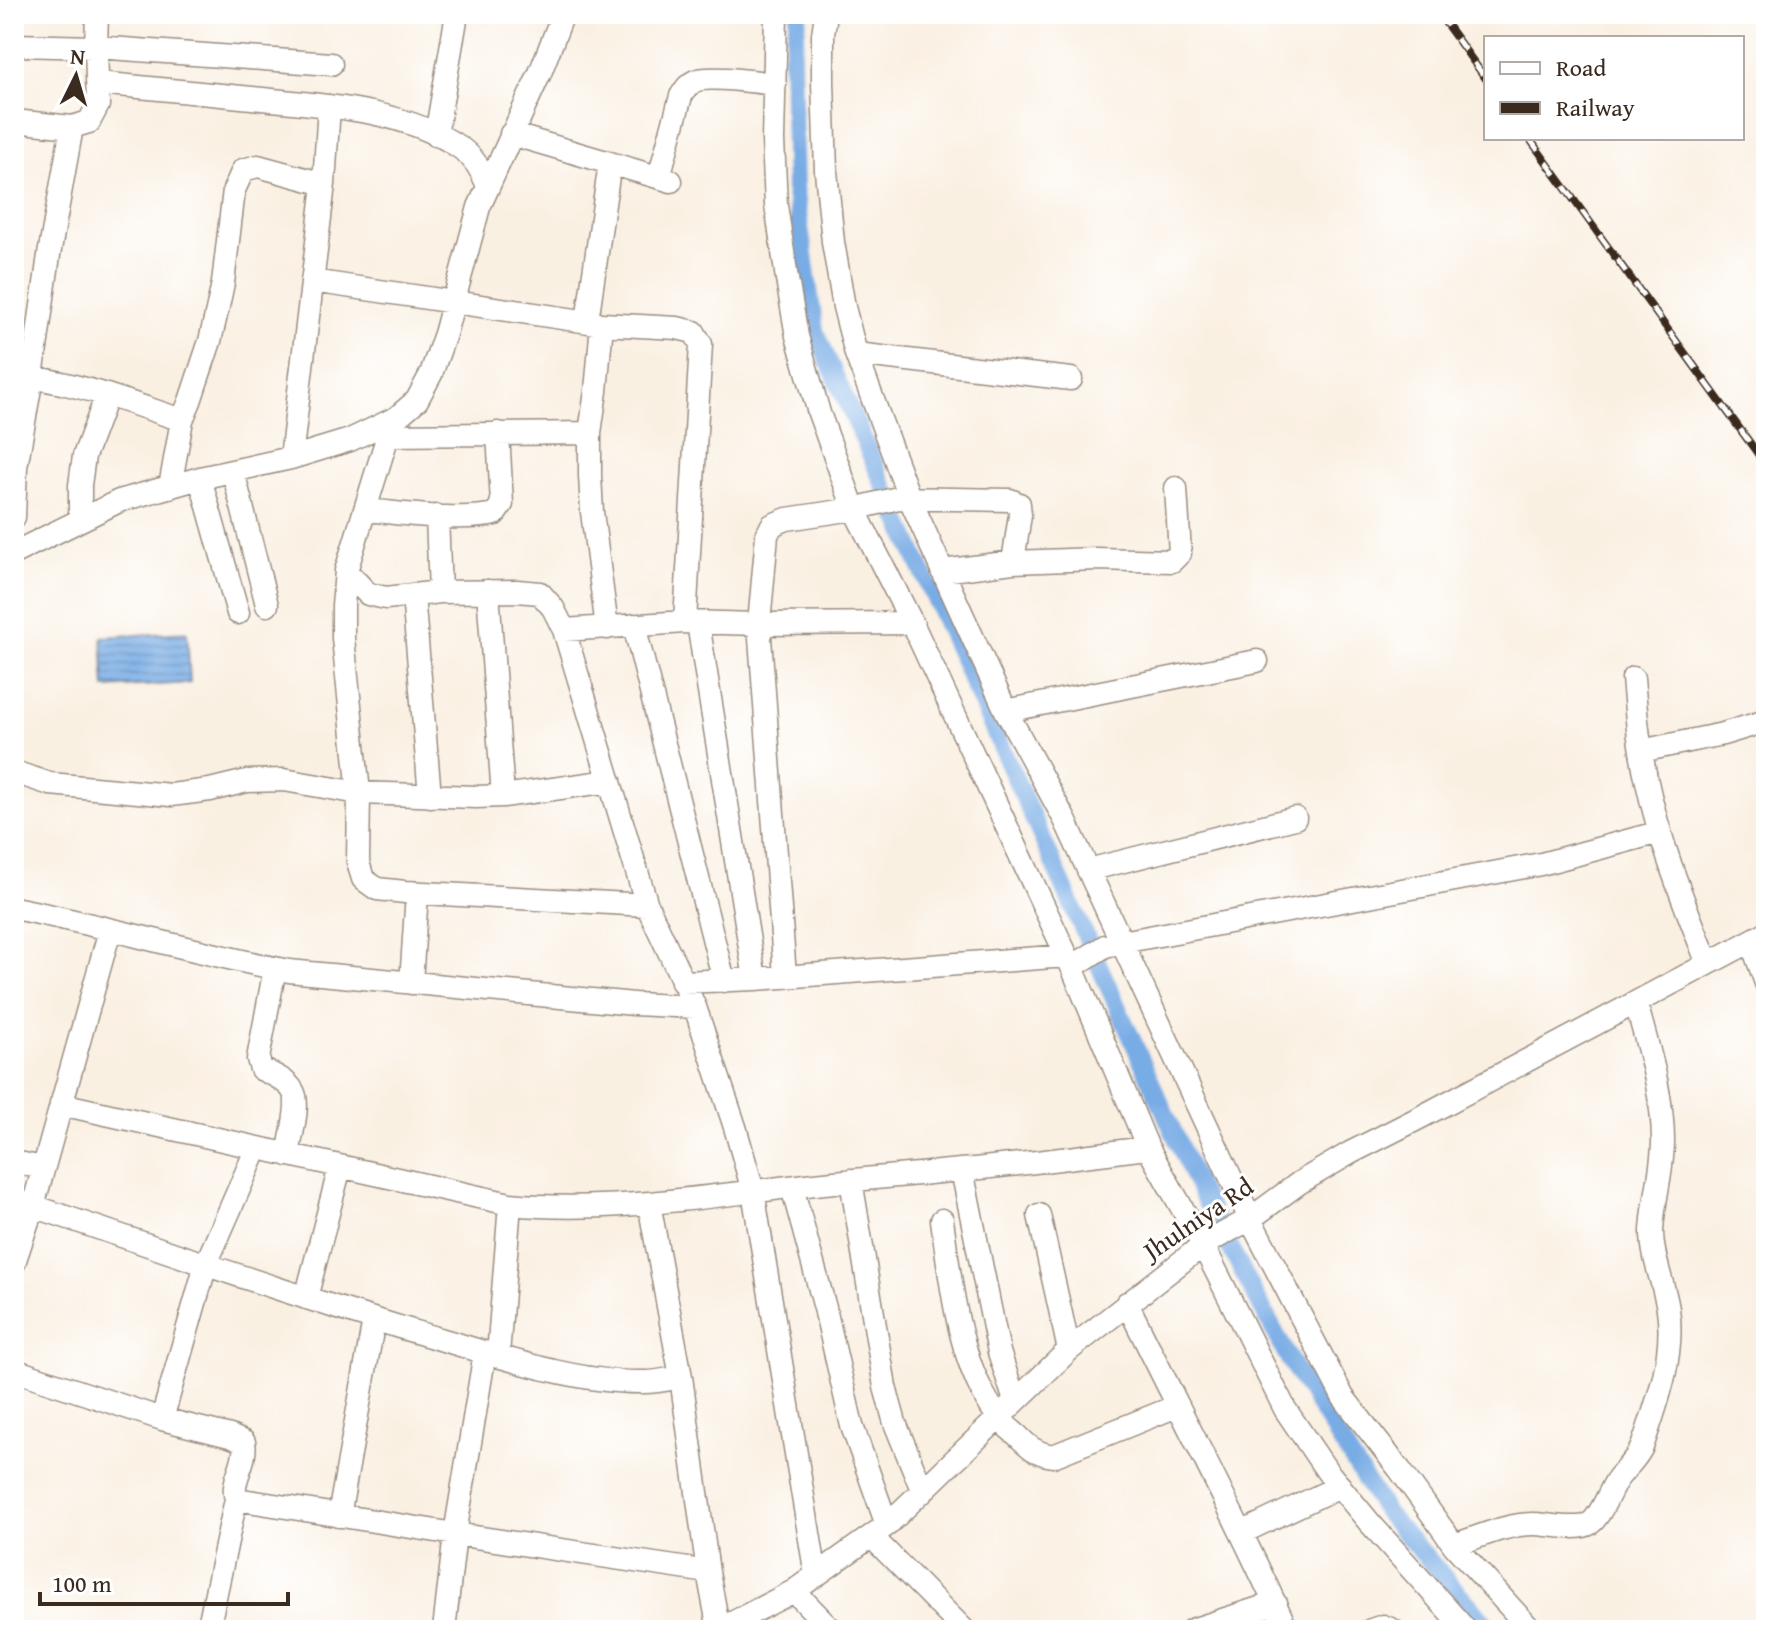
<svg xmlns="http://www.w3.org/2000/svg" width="1780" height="1644" font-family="'Gentium Book Plus',serif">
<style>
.water{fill:url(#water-rules);stroke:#5a6b82;stroke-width:2}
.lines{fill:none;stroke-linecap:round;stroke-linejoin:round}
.canal{stroke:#78ace5;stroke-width:18}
.minor-casing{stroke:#9a8d80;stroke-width:25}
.minor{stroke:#fff;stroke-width:22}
.rail-casing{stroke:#3b2a1e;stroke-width:8}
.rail{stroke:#fff;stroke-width:5;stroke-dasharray:15;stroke-linecap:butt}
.labels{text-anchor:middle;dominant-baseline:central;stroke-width:6;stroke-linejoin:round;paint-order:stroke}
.street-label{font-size:26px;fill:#3b2a1e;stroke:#fff}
</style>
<defs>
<pattern id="water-rules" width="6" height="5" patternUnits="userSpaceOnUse" patternTransform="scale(2)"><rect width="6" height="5" fill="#78ace5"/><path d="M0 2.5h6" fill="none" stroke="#648cb9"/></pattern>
</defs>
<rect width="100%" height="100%" fill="#fff"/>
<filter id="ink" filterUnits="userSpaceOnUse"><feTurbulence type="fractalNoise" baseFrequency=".0125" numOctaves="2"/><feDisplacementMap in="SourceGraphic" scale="16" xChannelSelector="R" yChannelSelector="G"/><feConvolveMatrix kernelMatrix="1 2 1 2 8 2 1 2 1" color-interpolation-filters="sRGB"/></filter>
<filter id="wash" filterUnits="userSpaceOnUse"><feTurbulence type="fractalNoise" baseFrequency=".006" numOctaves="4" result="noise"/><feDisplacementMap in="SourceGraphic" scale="32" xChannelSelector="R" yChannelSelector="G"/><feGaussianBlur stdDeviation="1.8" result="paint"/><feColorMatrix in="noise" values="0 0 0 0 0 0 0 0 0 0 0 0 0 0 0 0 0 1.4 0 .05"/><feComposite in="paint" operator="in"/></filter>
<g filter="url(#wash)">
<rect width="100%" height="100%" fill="#faf0e2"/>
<path class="water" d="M187,632l3,51 -85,5 -3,-51z"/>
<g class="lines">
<path class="canal" d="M799,14l-7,42 3,137 20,138 384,858 91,172 96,152 106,117"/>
</g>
</g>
<g filter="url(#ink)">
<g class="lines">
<g class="minor-casing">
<path id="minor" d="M776,14l-3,126 3,65 11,74 10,57 22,77 35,96 58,114 160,344 76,181 55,97 82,164 42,62 42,51 97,108
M826,14l-3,20v48l3,89 7,71 11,65 12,47 53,143 97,214 59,109 185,399 93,178 57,73 54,75 77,85
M14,45l82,2 235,17
M98,83c52,5 103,10 154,15 67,7 149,10 207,49 15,10 22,23 29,39
M14,121l58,6 17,-5 9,-17 -2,-58 1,-33
M511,134l160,47
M436,135l21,-121
M659,177l22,-81c4,-6 7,-12 14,-15 13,-6 62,1 80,3
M312,281l290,43 75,4 17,4 7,12 -16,278
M587,321l23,-158
M602,324l-6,67 -6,42v42l2,37 15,116
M856,354l215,25
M14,376c55,3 116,27 168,44
M396,418l-8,17 -42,136 22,23 18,4 54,-6 77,-1 23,2 13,15 11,22 83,275 48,102 40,120 18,64 63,385
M388,435l202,-2
M291,458l33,-274 5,-78
M233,471l34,134
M200,478l38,135
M170,487l12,-67 8,-19 20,-60 7,-30 6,-28 11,-93 9,-20 15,-4 66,18
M365,510c37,3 95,12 130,4l7,-10 -4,-71
M437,516l3,76
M14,517l2,-50 16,-90 17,-122 23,-128
M80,519v-34l4,-29 23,-61
M14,553l105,-52 81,-23 91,-20 59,-18 46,-22 21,-18 14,-26 14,-40 34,-127 61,-134 23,-59
M346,571l-3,35v32l16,155 -1,69 5,17 14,10 28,3 242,13
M942,571l71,-9 83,-3 76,2 8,-8 -4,-65
M488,591l15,205
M413,595l17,201
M698,623l57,356
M634,625l90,356
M564,630l121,-8 74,2 153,-1
M1633,678c3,35 6,70 14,104 13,62 38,123 61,182
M1006,711l251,-50
M1641,751l82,-17 43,-13
M14,772l36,12 121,11 39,-5 37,-9 37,-1 75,13 117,4 27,-1 107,-15
M1088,870l207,-52
M14,908c92,18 183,45 275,63l345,33 61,3
M1751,941l15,42
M1072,967l33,-21 17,-4 419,-78 119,-32
M275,968l-17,91 3,10c11,5 26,11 32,22 8,12 -3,49 -5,64
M785,976l-26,-352 8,-89 5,-10 15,-6 67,-10 44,-11 112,2 9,4 1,11 -7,47
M682,982l73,-3 311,-23
M411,983l6,-90
M61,1104l449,100c94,9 186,-6 279,-17 57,-7 114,-11 171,-17 63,-5 125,-15 188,-22
M14,1162l29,6
M962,1170l37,182 16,49
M851,1180l34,207 10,36 28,69
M792,1187l33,121 27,118 35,99
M649,1203l32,174 27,195 11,58
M33,1206c131,44 261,90 393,129 67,19 150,49 219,47 12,0 25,-3 36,-5
M1039,1215l30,135
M942,1220c9,63 16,146 57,198 5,7 12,12 18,17 12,12 18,18 36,21l124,-50
M14,1263l19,-57 77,-276
M306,1298l34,-131
M1127,1303c53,109 110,216 160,327
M498,1355l12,-151
M14,1370l148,49 68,17 14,6c4,20 -14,38 -8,57l219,35 253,38
M162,1419l44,-155 51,-116
M339,1516l35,-196
M1241,1533l99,-47
M872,1537l92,93
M1454,1545c25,-8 53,-21 79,-21 14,0 45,7 56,0 11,-6 20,-32 27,-43 8,-12 20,-21 26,-34 15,-44 33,-91 26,-138 -4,-26 -16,-50 -16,-77 1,-31 11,-61 11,-91 0,-48 -15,-93 -27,-138
M794,1591l38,39
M208,1630l28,-131
M444,1630l11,-96 30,-182
M718,1630l76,-39 93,-66 182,-175 134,-105 47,-26 49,-36 51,-30 71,-36 345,-184
M1192,1630l83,-27
M1371,1630l12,-4 10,4"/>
</g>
<use href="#minor" class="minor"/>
<g class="rail-casing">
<path id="rail" d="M1439,14l47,65
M1529,138l237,327"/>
</g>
<use href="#rail" class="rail"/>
</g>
</g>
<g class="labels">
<g class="street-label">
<text transform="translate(1198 1218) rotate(-34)">Jhulniya Rd</text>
</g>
</g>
<rect width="1780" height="1644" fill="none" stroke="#fff" stroke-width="48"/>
<rect x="1484" y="36" width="260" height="104" fill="#ffffff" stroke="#b1aaa5" stroke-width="2"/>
<rect x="1500" y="62" width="40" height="12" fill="#ffffff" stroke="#b1aaa5" stroke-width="2"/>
<text x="1556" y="76" font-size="24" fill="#3b2a1e">Road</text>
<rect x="1500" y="102" width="40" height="12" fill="#3b2a1e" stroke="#b1aaa5" stroke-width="2"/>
<text x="1556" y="116" font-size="24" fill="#3b2a1e">Railway</text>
<g transform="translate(76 76) rotate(5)" stroke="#ffffff" stroke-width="6" paint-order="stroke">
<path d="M0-6L14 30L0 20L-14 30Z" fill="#3b2a1e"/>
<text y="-12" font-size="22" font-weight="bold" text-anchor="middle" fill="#3b2a1e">N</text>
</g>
<path d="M40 1592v12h248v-12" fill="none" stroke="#3b2a1e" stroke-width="4"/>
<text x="52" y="1592" font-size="24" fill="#3b2a1e" stroke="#ffffff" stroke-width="6" paint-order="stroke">100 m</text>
</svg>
